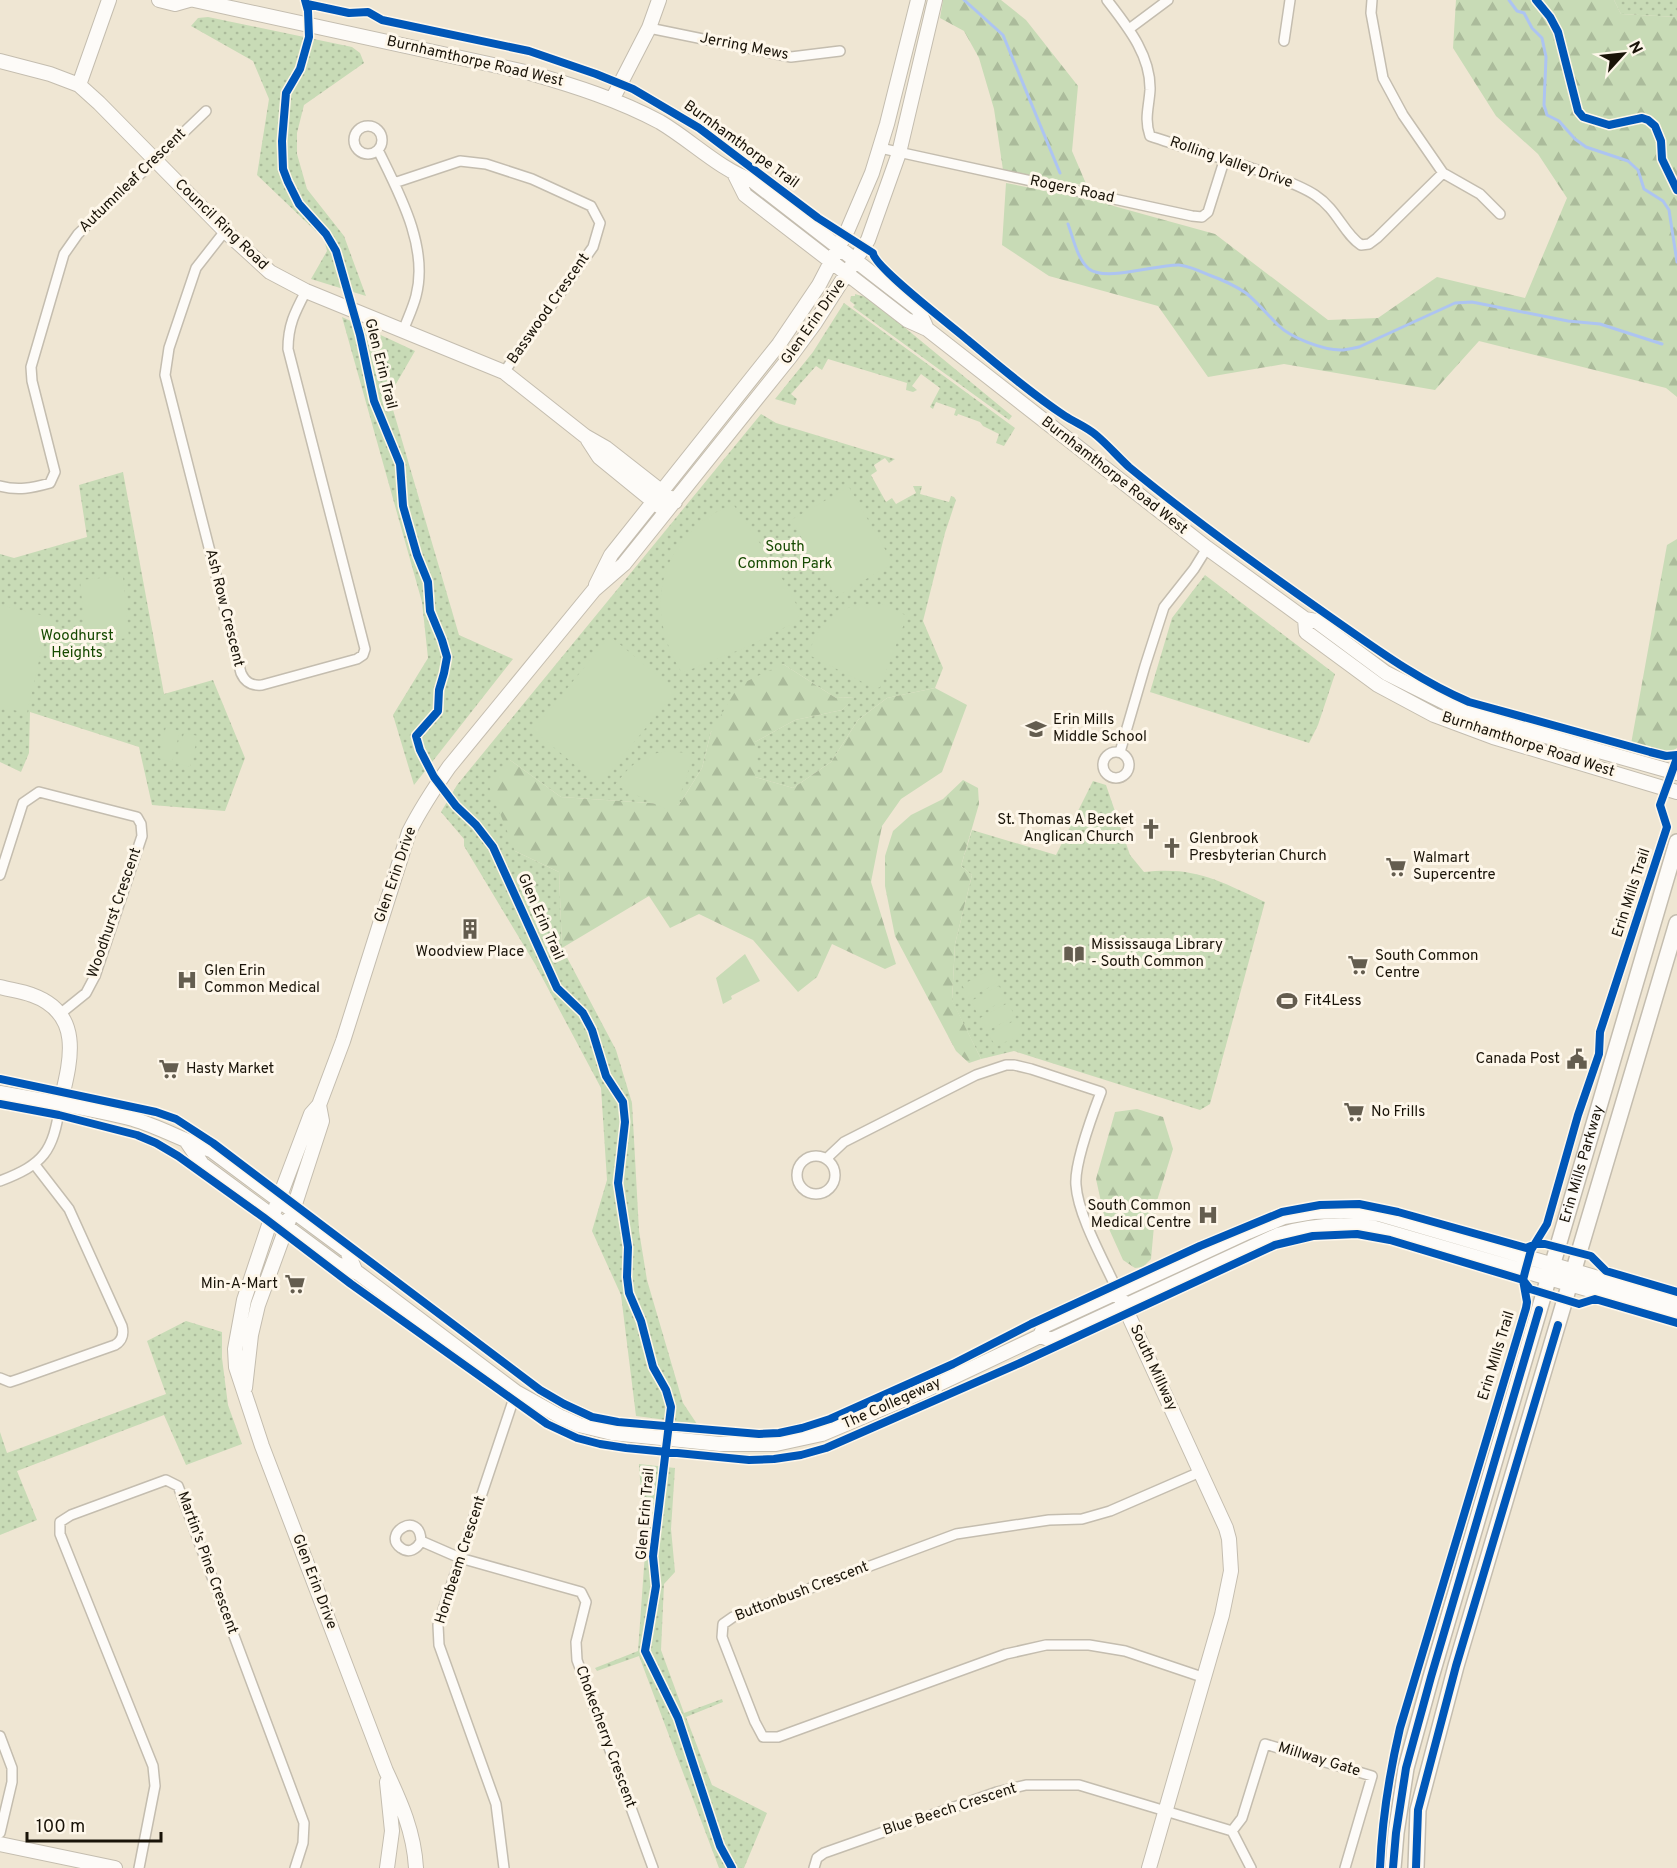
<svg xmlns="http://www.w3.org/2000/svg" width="1677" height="1868" font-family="Overpass,sans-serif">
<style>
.grass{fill:url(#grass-dots)}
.forest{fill:url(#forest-firs)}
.garden{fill:#c8dbb6}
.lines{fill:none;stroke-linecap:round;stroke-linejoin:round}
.stream{stroke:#adc4f1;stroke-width:3}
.street-casing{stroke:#c4bdaf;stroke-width:12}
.secondary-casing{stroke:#c4bdaf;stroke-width:16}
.primary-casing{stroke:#c4bdaf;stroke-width:18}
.street{stroke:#fdfbf8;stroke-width:9}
.secondary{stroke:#fdfbf8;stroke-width:14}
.primary{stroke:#fdfbf8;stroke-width:15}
.cycleway-casing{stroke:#fef7ea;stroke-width:11}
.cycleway{stroke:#0057b8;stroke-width:8}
.labels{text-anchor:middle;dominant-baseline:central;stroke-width:6;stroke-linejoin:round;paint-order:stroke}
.street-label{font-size:15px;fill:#191308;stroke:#fef7ea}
.park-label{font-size:15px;fill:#164a01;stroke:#fef7ea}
.poi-label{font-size:15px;fill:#191308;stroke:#fef7ea;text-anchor:start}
</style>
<defs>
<pattern id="grass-dots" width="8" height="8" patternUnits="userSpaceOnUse" patternTransform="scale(1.5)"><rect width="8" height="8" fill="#c8dbb6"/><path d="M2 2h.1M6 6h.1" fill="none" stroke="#abbb9b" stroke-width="1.8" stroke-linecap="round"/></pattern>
<pattern id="forest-firs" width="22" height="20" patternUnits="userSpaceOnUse" patternTransform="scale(1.5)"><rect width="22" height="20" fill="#c8dbb6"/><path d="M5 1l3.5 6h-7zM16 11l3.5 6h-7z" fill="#abbb9b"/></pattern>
</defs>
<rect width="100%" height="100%" fill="#efe6d3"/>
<path class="grass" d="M1614,0h63v17l-56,-3z
M208,17l144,30 8,6 4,10 -60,42 -7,28v21l10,35 37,47 22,60 -55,-17 16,-28 -3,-12 -67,-64 12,-76 -16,-38 -62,-35 7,-8z
M855,294l14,4 143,118 -3,4 -156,-113 2,-2 -5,-4 1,-5h4z
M844,303l171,125 -11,18 -8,-3 3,-9 -16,-8 -3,-4 -22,-8 -1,2 -3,-1 2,-6 -20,-7 -3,7 -3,-2 10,-19 -19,-14 -9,12 5,4 -4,2 -7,-2 1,-7 -79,-24 -6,11 -6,-4 -25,28 6,5 -2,6 -20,-6 38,-47z
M342,317l73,34 -26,45 70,239 54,24 -99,126 -21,-70 35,-57 -6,-56z
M761,414l15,9 119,36 -6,4 -4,-5 -11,7 3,6 -6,4 15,27 6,-4 4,6 20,-11 -3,-7h9l-2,8 29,8 2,-6 3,1 2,3 -11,33 -22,88 20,47 -8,20 -48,10 -29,22 -27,42 -38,26 -38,-11v-35l40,-22 47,-10 12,-13 -18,1 -53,-34 -72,68 -9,36 -23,37 -118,-8 -51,-37 5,91 44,21 3,76 54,102 16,53 7,128 8,49 36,123 14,21 -61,-8 -15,-121 -29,-64 15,-51 -6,-92 -66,-124 -71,-118v-7l-23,-27 16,-27z
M123,472l41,222 49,-14 32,78 -20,53 -73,-6 -13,-58 -109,-35 -1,41 -8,19 -21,-10v-208l14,4 73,-21 -8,-52z
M1205,575l130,99 -17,51 -9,18 -159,-51 22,-74z
M1093,781l13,4 24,70 14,17c51,-6 76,9 121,30l-55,202 -10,6 -186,-59 -33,8 -29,-58 3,-57 17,-69 -11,-9 11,-36 84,25z
M186,1321l36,11v26l6,47 14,39 -56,21 -22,-50 -147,56 20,49 -37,15v-103l7,21 159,-59 -19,-53z
M639,1464l36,4 -4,61 4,43 -11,12 -3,66 23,63 38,-14 1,3 -37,15 26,68 55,28 -23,55h-25l-80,-212 -42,15 -2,-3 43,-17 7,-98z"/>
<path class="forest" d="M943,0h58l25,20 52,66 -6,65 15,35 -84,-16 -9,-61 -15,-51 -15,-27 -24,-13z
M1456,0h158l7,14 56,3v380l-11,-9 -187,-47 -44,49 -151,-26 -76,13 -50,-71 -109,-30 -47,-31 4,-62 86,17 123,34 113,86 50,-2 59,-41 88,21 42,-100 -29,-44 -42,-38 -43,-68z
M1677,539v209l-8,5 -38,-9 36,-199z
M783,664l53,34 19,-1 -13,13 -47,10 -40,22v35l38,11 38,-26 27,-42 29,-22 48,-10 32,17 -25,67 -41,27 -19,27 -11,56 25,82 -11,5 -53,-25 -15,33 -19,15 -45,-52 -54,-26 -29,14 -21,-32 -87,52 -3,-76 -44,-21 -26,-65 21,-26 51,37 118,8 23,-37 9,-36 28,-47z
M963,780l15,8 1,16 -18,62 11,9 -17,69 -3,56 29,59 -12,4 -13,-12 -61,-115 -10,-50v-30l8,-25 18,-16 32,-16z
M1137,1109l26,8 10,32 -17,55 -5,55 -8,8 -8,1 -12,-8 -18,-40 -9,-41 19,-67z"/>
<path class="garden" d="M849,487l44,76 -57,34 -45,-77z
M733,504l41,60 26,47 -3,10 -48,25 -67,27c-41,-65 -22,-139 51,-169z
M123,576l6,62 -43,4 -6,-62z
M862,604l23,1 22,11 -27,71 -4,2 -67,-34c6,-27 25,-46 53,-51z
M0,605l49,12 -22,96 -27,-6z
M610,636l66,55 -77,94 -66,-55z
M166,727l14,4 -8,31 -14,-4z
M184,733l14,3 -8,31 -14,-4z
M669,751l25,3 -19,56 -3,2 -57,-27c16,-21 27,-31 54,-34z
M745,954l15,27 -29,15 1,3 -9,5 -7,-26z
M990,970l7,13 -28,15 -7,-13z
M999,986l7,13 -28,16 -7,-14z
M1008,1003l7,13 -28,15 -7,-13z
M1017,1019l7,13 -28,15 -7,-12z"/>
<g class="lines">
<path class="stream" d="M964,0l39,35 57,138
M1509,0l8,11 7,2 8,15 10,10 4,19 -2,48 3,10 12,6 16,18 11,8 42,14 10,9 6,19 19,12 6,9 8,52
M1068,224c5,13 9,35 21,45 17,13 69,-5 90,-4 10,1 21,6 30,10 14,5 25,10 37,18 12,10 21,21 32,32 13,13 45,25 63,25 6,0 12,-2 18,-3l96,-44 17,-1 96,19 32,3 62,20"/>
<g class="street-casing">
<path id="street" d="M1107,0c20,26 44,55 43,90 -1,17 -6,29 0,46 38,13 77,23 115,37 16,6 35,12 50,22 23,15 28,38 46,50l8,-1 8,-6 66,-65
M1372,0l-1,13 12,65 20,37 40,58 37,21 20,20
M649,28l142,29 49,-6
M1129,29l39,-29
M1284,41l6,-41
M354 140a14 14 0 1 1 28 0a14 14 0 1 1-28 0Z
M880,148l312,68 10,1 6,-5 17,-54
M378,150c21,43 51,97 38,146 -3,12 -9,24 -13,35
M394,183l66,-22 26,3 46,15 59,27 9,17 -7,24 -89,125
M225,231l-29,37 -27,80 -4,27 76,298c4,9 10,13 21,12l95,-26 6,-4 2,-6 -77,-300c0,-24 7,-37 18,-58
M0,486c18,5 32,2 50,-3l5,-11 -23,-91 -1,-14 33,-113 14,-20 128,-123
M1120,752l25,-86 19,-59 30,-38 13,-21
M1103 765a13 13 0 1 1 26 0a13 13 0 1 1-26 0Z
M0,875l23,-72 16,-11 98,25 4,7 1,12 -47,140 -9,17 -26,21
M797 1175a19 19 0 1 1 38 0a19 19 0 1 1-38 0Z
M826,1159l18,-17 132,-67 30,-10h8l17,4 70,23c-8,21 -27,71 -25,93 2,31 29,78 42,107
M0,1181c44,-17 53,-29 60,-76
M0,1378l10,4 9,-3 96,-34c7,-4 9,-11 7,-19l-53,-117 -34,-44
M1200,1472l-90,39 -28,8 -33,1 -93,14 -223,83 -10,7 -1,13 33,85 8,15h15l228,-83 40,-9h43l36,6 80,27
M421,1541c-4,8 -12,13 -20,7 -20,-14 19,-39 20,-7l39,17 121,34 5,10 -10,40 1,18 76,208
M0,1736l12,32v14l-12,51
M1232,1831l10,-13 23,-74 107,32 -27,92
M139,1868l16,-82 -2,-20 -93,-232v-12l11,-7 95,-35 12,6 126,337 -1,20 -8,25
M504,1868l-8,-64 -57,-159 -1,-20 78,-233
M814,1868l3,-10 7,-5 173,-61 29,-7h53l153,46 19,37"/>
</g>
<g class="secondary-casing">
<path id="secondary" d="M159,0l16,4 14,-4
M194,0l336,73c45,13 89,27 130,49 32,19 59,47 93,59l165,128 9,20
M0,61l50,13 29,11 20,18 126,128 45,41 36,19 198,81 81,64 21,12 69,54
M79,85l30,-85
M612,100l37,-72 10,-28
M735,175l10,20 162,125 20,9 280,219 98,71 11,2 70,52 70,35 40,14 181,51
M588,440l11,17 60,49
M596,585l15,-30 168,-211 40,-59 29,-56 24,-56 15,-49 31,-124
M1305,619l1,13 72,53 56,30 59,22 184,55
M0,987c11,3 22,4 32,8 53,19 38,68 28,110
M0,1093c44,8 90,15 133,26 27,8 51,22 78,31l136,101 8,19
M187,1142l15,22 135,100 21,9 158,119 45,25 18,8 33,8 108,11h56l46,-10 102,-43 116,-55 4,-10 204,-94 36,-15 29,-5 28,-1 38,3 298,87
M1121,1299l105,229 3,11 2,32 -9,44 -73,253
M1040,1336l11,4 227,-105c32,-10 63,-12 97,-7l302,87
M245,1388l6,-53 7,-30 38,-104 26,-80 -3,-16
M387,1782l5,49 -5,37
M0,1844l115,24
M416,1868c-2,-36 -15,-65 -30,-97l-124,-325 -26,-79 -1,-18 9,-49 25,-75 42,-111 8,-9 24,-64 66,-209c12,-24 24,-42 40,-65l145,-177 30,-26 166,-207 25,-34 53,-83 31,-87 36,-153"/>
</g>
<g class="primary-casing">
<g id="primary">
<path id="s1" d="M1393,1868l3,-35 10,-65 25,-91 246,-835"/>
<path d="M1416,1868l2,-58 38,-144 221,-743"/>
</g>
</g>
<use href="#street" class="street"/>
<use href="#secondary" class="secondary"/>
<use href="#primary" class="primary"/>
<g class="cycleway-casing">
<path id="cycleway" d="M305,0l3,11 1,26 -9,32 -14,24 -4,48 1,28 5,13 11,22 27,30 10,17 24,84 14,66 26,63 3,42 14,49 11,27 2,29 12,29 5,17 -3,16 -5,17 -1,21 -22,25 4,14 14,27 22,29 20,19 17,22 64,141 26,25 9,17 14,46 17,26 2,20 -7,61 10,64 -1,30 2,16 12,28 12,46 13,23 5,17 -18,149 3,30 -11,65 33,67 42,128 12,22
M1536,0l14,17 8,15 20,79 5,6 26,8 33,-7 6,2 7,6 6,15 1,18 15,31
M307,4l42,9 19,-1 14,8 147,31 67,23 37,15 66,39 119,90 55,35c1,14 80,74 96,88 31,26 63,53 96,75 11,7 22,11 31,19 12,10 22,22 33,32 63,52 130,100 197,147 46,32 91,66 143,88l181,50 16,4 11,-1
M0,1079l156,33 20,7 37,24 327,247 24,14 28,13 26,5 141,12 20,-1 23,-5 28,-9 123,-55 78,-40 169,-78 82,-34 38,-7 39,-1 39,8 128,36 10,-4h9l46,12 15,15 71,21
M0,1104l59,11 78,20 19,8 22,13 85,61 88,67 196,140 30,14 23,6 26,4 123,12 25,-1 27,-4 25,-7 194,-85 255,-118 38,-9 44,-2 33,6 133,40 7,9 49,15 16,-5 82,24
M1380,1868c2,-48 9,-93 20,-140l126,-420 1,-6 -4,-22 2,-8 6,-22 16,-26 31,-109 21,-61 1,-22 67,-205 -7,-22 17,-47
M1393,1868l3,-35 10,-65 25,-91 108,-367
M1416,1868l2,-58 38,-144 102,-341"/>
</g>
<use href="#cycleway" class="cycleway"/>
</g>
<defs>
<g id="school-bare" transform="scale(1.62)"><path d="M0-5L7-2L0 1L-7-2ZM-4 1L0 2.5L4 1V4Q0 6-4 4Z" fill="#645d4f" stroke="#fef7ea" stroke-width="2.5" paint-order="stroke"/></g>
<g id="church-bare" transform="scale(1.62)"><path d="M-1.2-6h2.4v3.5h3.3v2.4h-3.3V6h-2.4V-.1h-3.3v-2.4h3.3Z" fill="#645d4f" stroke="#fef7ea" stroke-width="2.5" paint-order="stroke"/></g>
<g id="supermarket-bare" transform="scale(1.62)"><path d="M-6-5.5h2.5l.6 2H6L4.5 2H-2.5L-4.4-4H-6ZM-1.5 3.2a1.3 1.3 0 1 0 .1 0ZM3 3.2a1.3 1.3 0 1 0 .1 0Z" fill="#645d4f" stroke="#fef7ea" stroke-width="2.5" paint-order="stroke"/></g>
<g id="building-bare" transform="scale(1.62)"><path d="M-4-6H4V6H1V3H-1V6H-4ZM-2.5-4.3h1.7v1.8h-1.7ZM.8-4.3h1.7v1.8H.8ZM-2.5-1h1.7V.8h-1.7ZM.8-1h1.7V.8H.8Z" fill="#645d4f" stroke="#fef7ea" stroke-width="2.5" paint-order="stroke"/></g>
<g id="library-bare" transform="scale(1.62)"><path d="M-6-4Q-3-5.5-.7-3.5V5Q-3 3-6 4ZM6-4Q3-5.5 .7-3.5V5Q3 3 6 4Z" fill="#645d4f" stroke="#fef7ea" stroke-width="2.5" paint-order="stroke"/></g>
<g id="hospital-bare" transform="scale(1.62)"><path d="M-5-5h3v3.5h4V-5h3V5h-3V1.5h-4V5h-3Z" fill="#645d4f" stroke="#fef7ea" stroke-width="2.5" paint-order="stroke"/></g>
<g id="stadium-bare" transform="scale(1.62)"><path d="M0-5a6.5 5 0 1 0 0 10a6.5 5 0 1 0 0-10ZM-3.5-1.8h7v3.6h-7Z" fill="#645d4f" stroke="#fef7ea" stroke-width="2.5" paint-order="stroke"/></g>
<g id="civic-bare" transform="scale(1.62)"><path d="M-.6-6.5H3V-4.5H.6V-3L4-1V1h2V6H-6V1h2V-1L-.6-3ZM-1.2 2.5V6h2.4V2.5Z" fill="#645d4f" stroke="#fef7ea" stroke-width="2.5" paint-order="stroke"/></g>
</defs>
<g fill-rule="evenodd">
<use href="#school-bare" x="1036" y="729"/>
<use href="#church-bare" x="1151" y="829"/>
<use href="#church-bare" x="1172" y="848"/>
<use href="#supermarket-bare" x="1396" y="867"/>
<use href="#building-bare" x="470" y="929"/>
<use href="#library-bare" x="1074" y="954"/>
<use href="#supermarket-bare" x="1358" y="965"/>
<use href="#hospital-bare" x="187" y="980"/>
<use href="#stadium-bare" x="1287" y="1001"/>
<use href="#civic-bare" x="1577" y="1059"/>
<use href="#supermarket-bare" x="169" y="1069"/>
<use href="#supermarket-bare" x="1354" y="1112"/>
<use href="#hospital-bare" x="1208" y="1215"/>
<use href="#supermarket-bare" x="295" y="1284"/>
</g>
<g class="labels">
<g class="street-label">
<text transform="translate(744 47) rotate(11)">Jerring Mews</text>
<text transform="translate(475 62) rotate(13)">Burnhamthorpe Road West</text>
<text transform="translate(741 145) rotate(36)">Burnhamthorpe Trail</text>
<text transform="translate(1231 163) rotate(19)">Rolling Valley Drive</text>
<text transform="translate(133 181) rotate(-44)">Autumnleaf Crescent</text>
<text transform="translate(1072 190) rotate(12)">Rogers Road</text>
<text transform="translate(221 225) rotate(44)">Council Ring Road</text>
<text transform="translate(549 309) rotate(-55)">Basswood Crescent</text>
<text transform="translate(814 322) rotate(-55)">Glen Erin Drive</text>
<text transform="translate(380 364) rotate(76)">Glen Erin Trail</text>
<text transform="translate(1114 476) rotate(38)">Burnhamthorpe Road West</text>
<text transform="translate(224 608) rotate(76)">Ash Row Crescent</text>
<text transform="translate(1528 745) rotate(18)">Burnhamthorpe Road West</text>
<text transform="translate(396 875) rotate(-71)">Glen Erin Drive</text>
<text transform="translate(1632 893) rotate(-72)">Erin Mills Trail</text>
<text transform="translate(115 913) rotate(-71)">Woodhurst Crescent</text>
<text transform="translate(540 917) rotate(66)">Glen Erin Trail</text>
<text stroke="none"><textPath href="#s1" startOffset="730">Erin Mills Parkway</textPath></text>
<text transform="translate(1497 1356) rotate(-73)">Erin Mills Trail</text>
<text transform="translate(1153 1368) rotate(65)">South Millway</text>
<text transform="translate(892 1404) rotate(-24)">The Collegeway</text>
<text transform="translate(646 1514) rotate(-85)">Glen Erin Trail</text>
<text transform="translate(461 1560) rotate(-72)">Hornbeam Crescent</text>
<text transform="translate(207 1563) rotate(70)">Martin's Pine Crescent</text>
<text transform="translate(314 1582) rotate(69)">Glen Erin Drive</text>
<text transform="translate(802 1592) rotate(-21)">Buttonbush Crescent</text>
<text transform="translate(605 1737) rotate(70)">Chokecherry Crescent</text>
<text transform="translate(1319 1760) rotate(17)">Millway Gate</text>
<text transform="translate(950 1810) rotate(-18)">Blue Beech Crescent</text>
</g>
<g class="park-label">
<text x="785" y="547">South<tspan x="785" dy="17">Common Park</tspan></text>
<text x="77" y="636">Woodhurst<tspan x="77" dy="17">Heights</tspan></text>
</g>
<g class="poi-label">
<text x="1053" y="720">Erin Mills<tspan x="1053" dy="17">Middle School</tspan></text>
<text x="1134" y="820" text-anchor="end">St. Thomas A Becket<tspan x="1134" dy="17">Anglican Church</tspan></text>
<text x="1189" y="839">Glenbrook<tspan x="1189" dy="17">Presbyterian Church</tspan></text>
<text x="1413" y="858">Walmart<tspan x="1413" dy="17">Supercentre</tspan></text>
<text x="1091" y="945">Mississauga Library<tspan x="1091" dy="17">- South Common</tspan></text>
<text x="470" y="952" text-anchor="middle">Woodview Place</text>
<text x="1375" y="956">South Common<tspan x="1375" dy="17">Centre</tspan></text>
<text x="204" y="971">Glen Erin<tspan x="204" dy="17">Common Medical</tspan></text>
<text x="1304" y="1001">Fit4Less</text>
<text x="1560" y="1059" text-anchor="end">Canada Post</text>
<text x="186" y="1069">Hasty Market</text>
<text x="1371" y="1112">No Frills</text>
<text x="1191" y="1206" text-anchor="end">South Common<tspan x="1191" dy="17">Medical Centre</tspan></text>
<text x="278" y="1284" text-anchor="end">Min-A-Mart</text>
</g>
</g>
<g transform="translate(1623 54) rotate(63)" stroke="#fef7ea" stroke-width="4.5" paint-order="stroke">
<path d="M0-4.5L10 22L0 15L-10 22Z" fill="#191308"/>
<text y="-9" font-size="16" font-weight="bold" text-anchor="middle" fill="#191308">N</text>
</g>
<path d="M27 1832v9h134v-9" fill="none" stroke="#191308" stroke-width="3"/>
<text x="36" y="1832" font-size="18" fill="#191308" stroke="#fef7ea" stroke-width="4.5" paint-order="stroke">100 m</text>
</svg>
